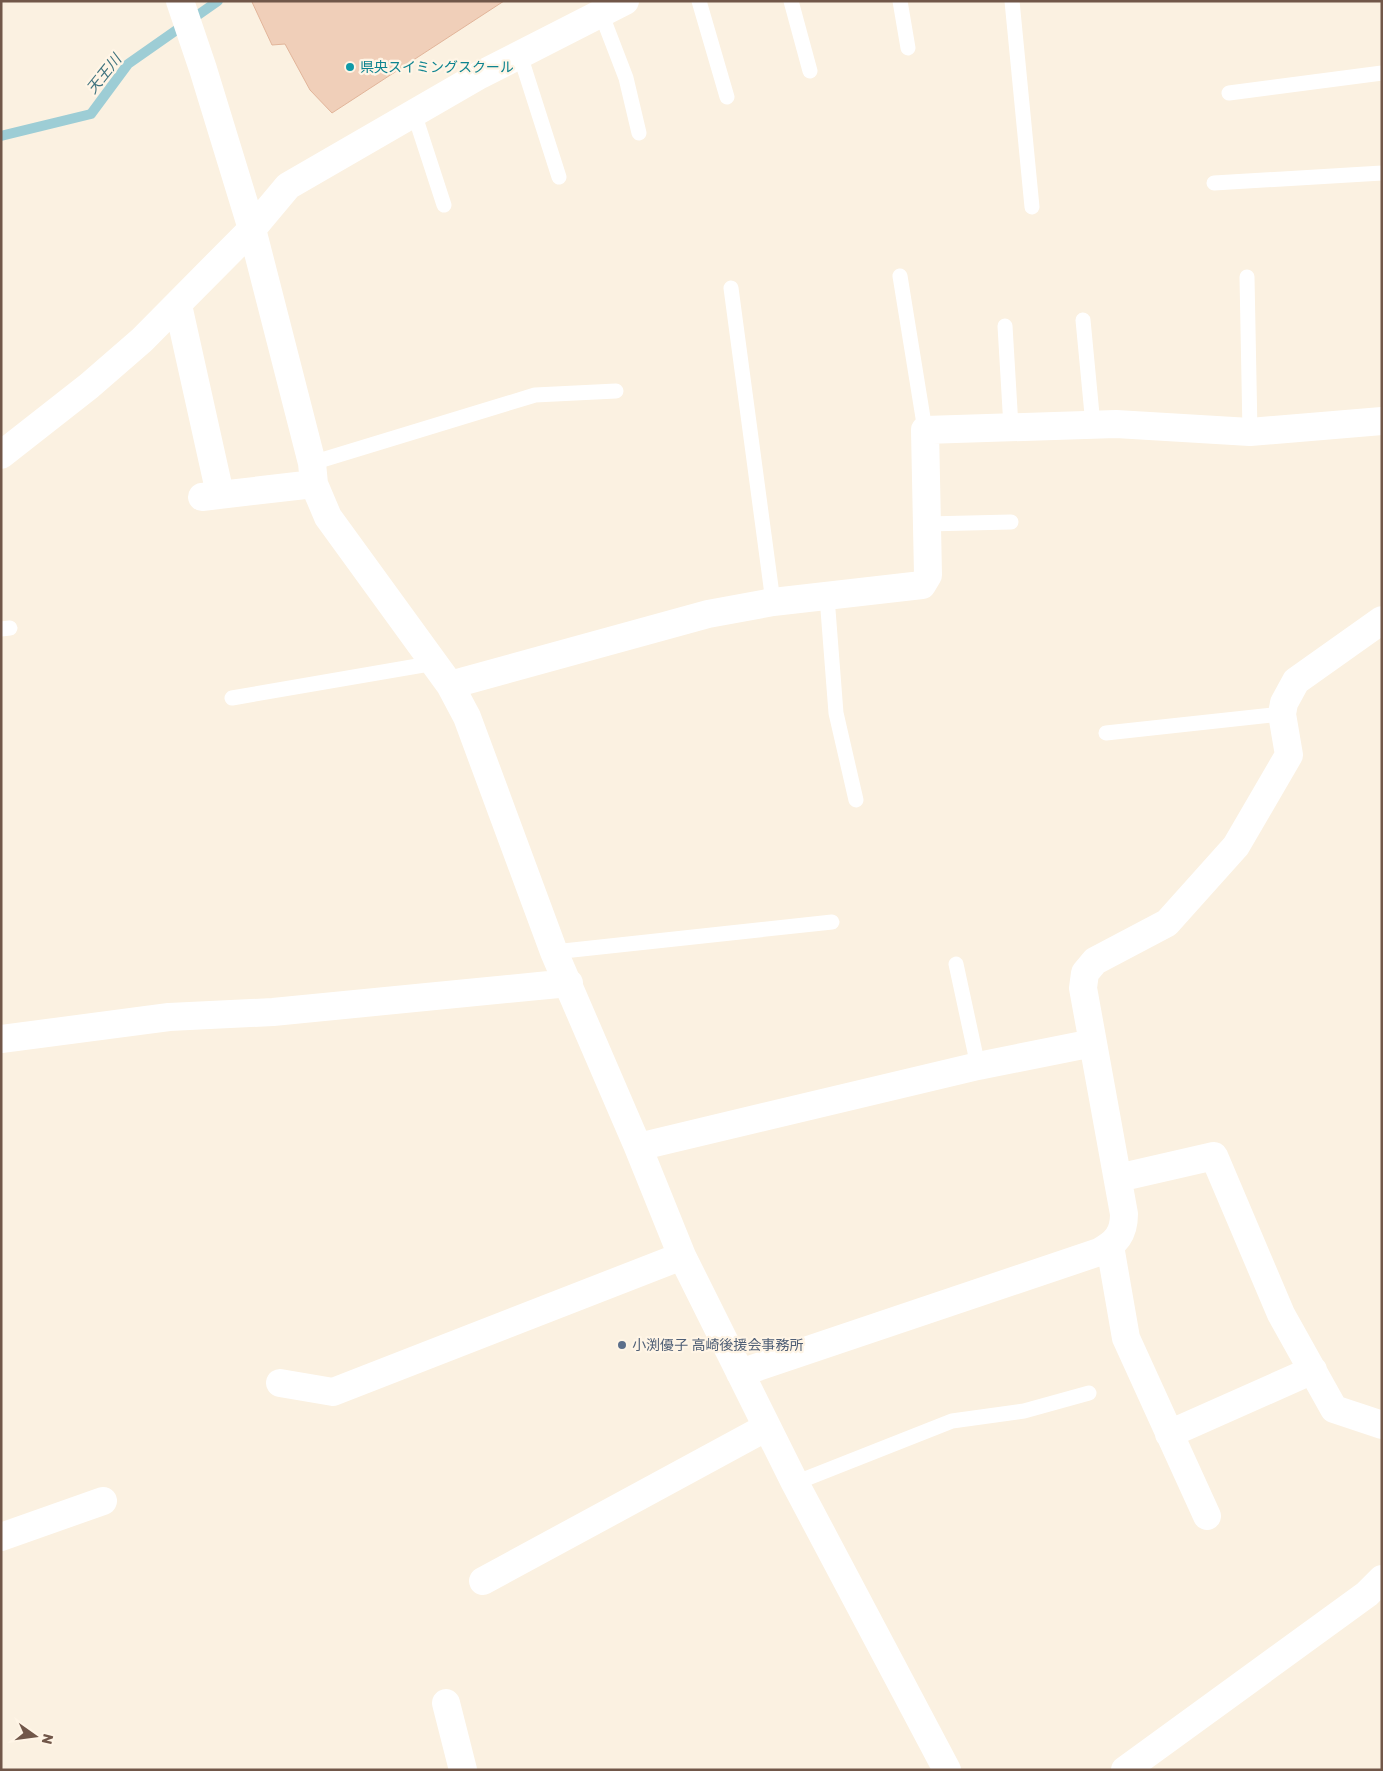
<svg xmlns="http://www.w3.org/2000/svg" width="1383" height="1771" font-family="Rubik,'Noto Sans JP',sans-serif">
<style>
.lines{fill:none;stroke-linecap:round;stroke-linejoin:round}
.stream{stroke:#9dcdd5;stroke-width:10}
.building{fill:#f0cfb9;stroke:#e2b59a}
.service{stroke:#fff;stroke-width:15}
.minor{stroke:#fff;stroke-width:28}
.culture-dot{fill:#0f9aa8;stroke:#fff5e6;stroke-width:2}
.service-dot{fill:#5c6f8a;stroke:#fff5e6;stroke-width:2}
.labels{text-anchor:middle;dominant-baseline:central;stroke-width:4.5;stroke-linejoin:round;paint-order:stroke}
.culture-label{font-size:14px;fill:#0d838f;stroke:#fff5e6;text-anchor:start}
.service-label{font-size:14px;fill:#4e5e75;stroke:#fff5e6;text-anchor:start}
.water-label{font-size:15px;font-style:italic;fill:#40737e;stroke:#fff5e6}
</style>
<rect width="100%" height="100%" fill="#fbf1e1"/>
<g class="lines">
<path class="stream" d="M1,136l90,-22 37,-50 90,-63"/>
</g>
<path class="building" d="M255,1h249l-172,112 -22,-23 -25,-46 -13,1 -20,-43z"/>
<g class="lines">
<path class="service" d="M699,1l28,96
M791,1l19,70
M900,1l8,47
M1012,1l20,206
M601,13l25,65 13,55
M520,55l39,122
M1229,93l153,-20
M414,113l30,92
M1214,183l168,-10
M900,276l25,154
M1247,277l3,155
M731,288l42,314
M1083,320l10,105
M1005,326l6,101
M312,463l223,-68 81,-4
M927,524l84,-2
M827,597l9,116 20,87
M1,629l9,-1
M232,698l203,-35
M1106,733l176,-19
M554,952l278,-30
M956,964l22,102
M795,1483l157,-62 72,-10 65,-18"/>
<path class="minor" d="M180,1l23,68 49,160 60,234 2,21 14,33 122,168 17,32 87,235 84,195 44,109 113,227 152,287
M178,305l42,189
M1,455l88,-69 53,-46 110,-111 36,-43 192,-111 145,-74
M202,497l112,-13
M450,685l258,-71 65,-12 149,-17 6,-10 -3,-145 191,-6 134,8 132,-11
M1,1039l168,-22 104,-5 296,-29
M638,1147l340,-81 115,-23
M1118,1178l96,-22 67,158 53,95 48,16
M1110,1246l16,92 81,178
M740,1373l359,-121c17,-9 25,-18 25,-38l-41,-226 2,-15 10,-12 72,-38 69,-77 53,-91 -7,-41 2,-11 12,-22 86,-61
M280,1383l53,9 349,-136
M1169,1434l144,-64
M1,1537l102,-36
M483,1581l284,-154
M446,1703l17,67
M1125,1770l242,-176 15,-15"/>
</g>
<circle class="culture-dot" cx="350" cy="67" r="5"/>
<circle class="service-dot" cx="622" cy="1345" r="5"/>
<g class="labels">
<g class="culture-label">
<text x="360" y="67">県央スイミングスクール</text>
</g>
<g class="service-label">
<text x="632" y="1345">小渕優子 高崎後援会事務所</text>
</g>
<g class="water-label">
<text transform="translate(104 74) rotate(-51)">天王川</text>
</g>
</g>
<rect width="1383" height="1771" fill="none" stroke="#715749" stroke-width="5"/>
<g transform="translate(35 1736) rotate(104)" stroke="#fff5e6" stroke-width="4" paint-order="stroke">
<path d="M0-4L9 19L0 12L-9 19Z" fill="#715749"/>
<text y="-8" font-size="14" font-weight="bold" text-anchor="middle" fill="#715749">N</text>
</g>
</svg>
